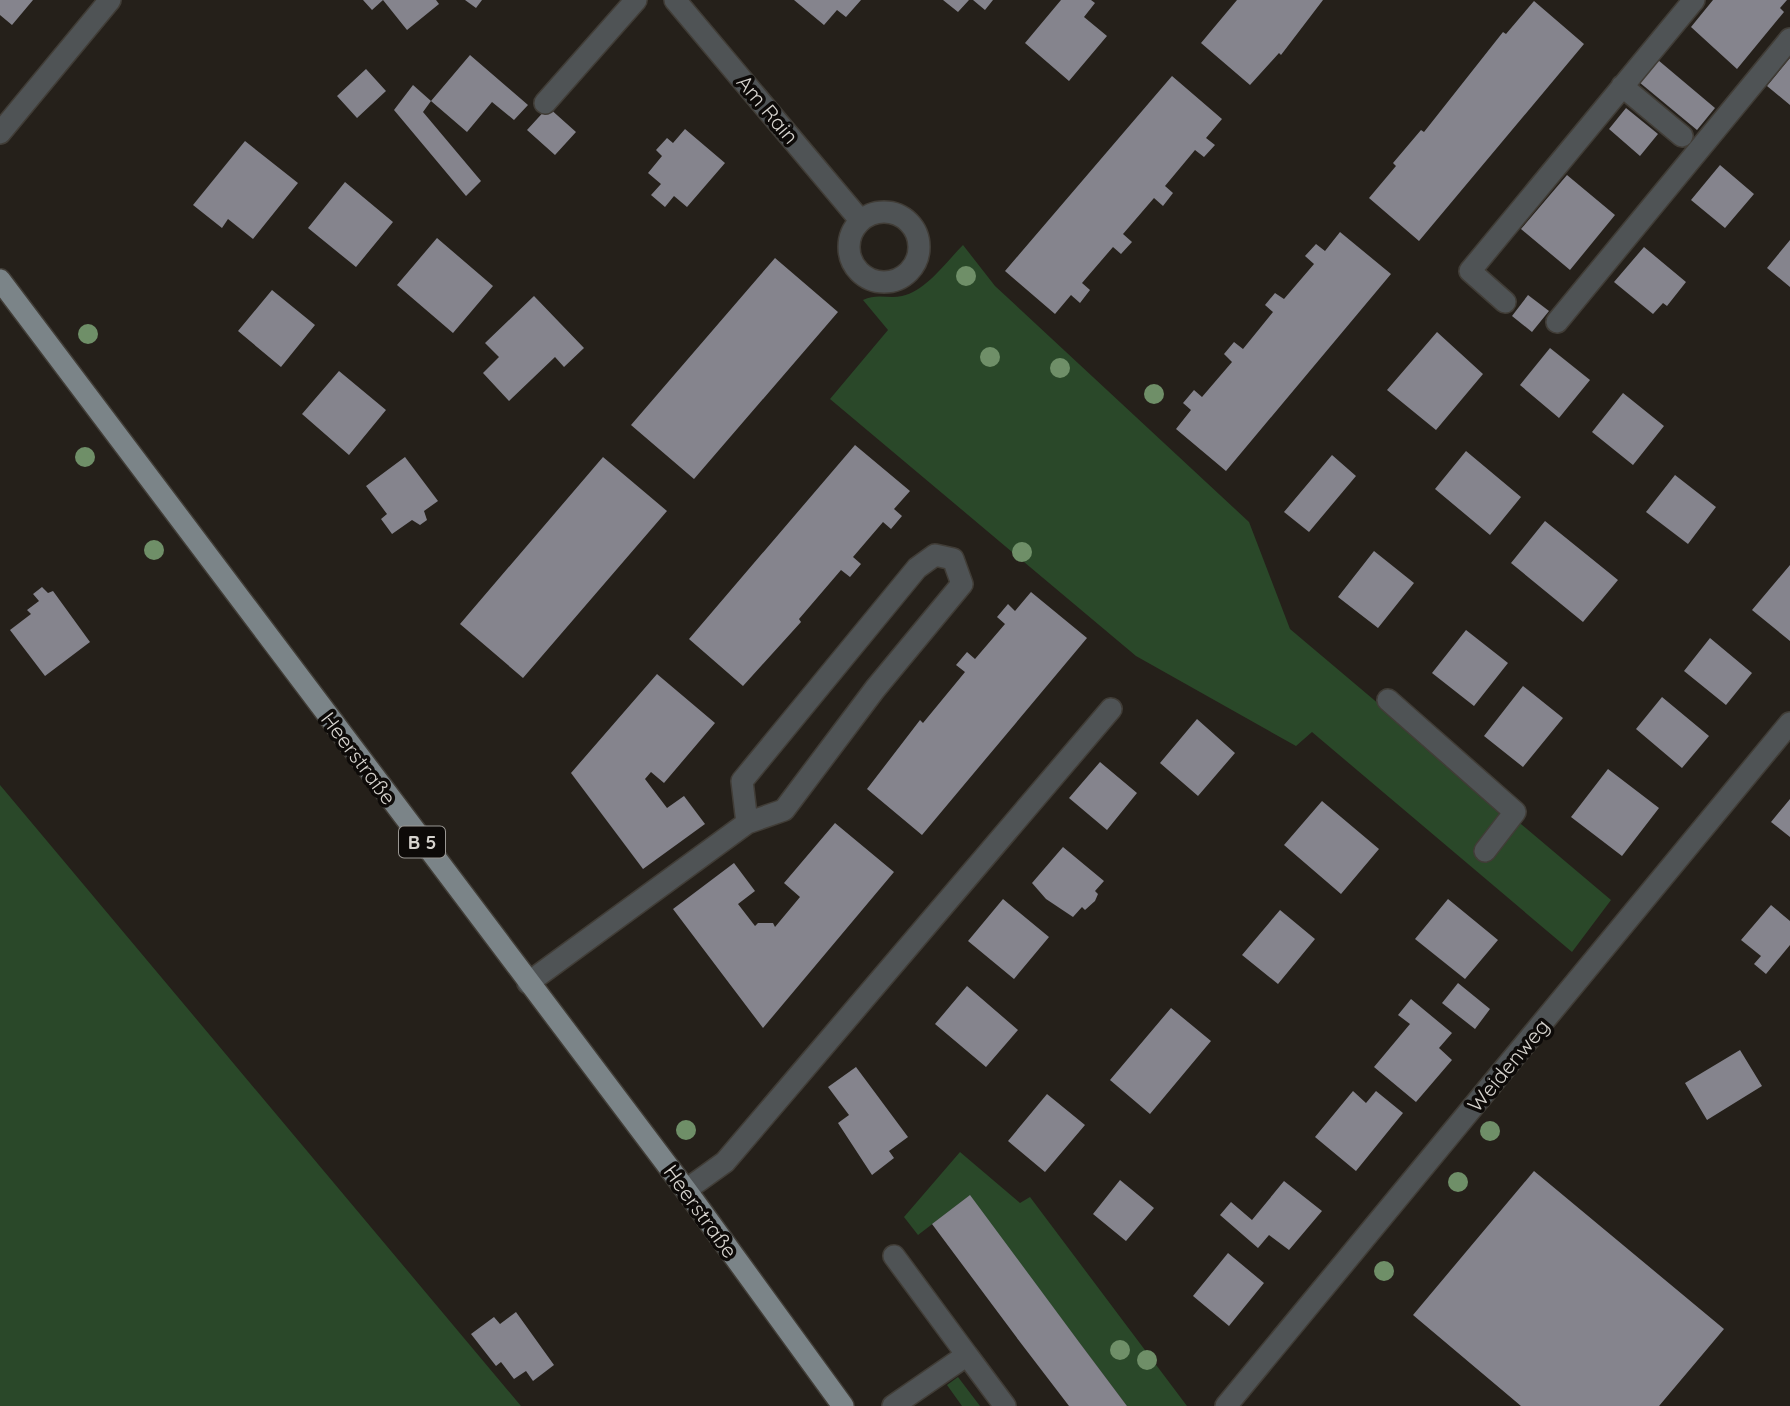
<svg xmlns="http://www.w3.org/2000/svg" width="1790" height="1406" font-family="Quicksand,sans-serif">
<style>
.green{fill:#2a4829}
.building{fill:#85848d}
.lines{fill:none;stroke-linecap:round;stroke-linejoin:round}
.minor-casing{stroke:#413d37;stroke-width:24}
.major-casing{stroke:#413d37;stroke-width:24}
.minor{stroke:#4f5355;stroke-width:21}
.major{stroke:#7b8488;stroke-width:21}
.tree{fill:#6f8f68}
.labels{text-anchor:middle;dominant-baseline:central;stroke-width:7;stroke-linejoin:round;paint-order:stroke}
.shield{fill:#0d0a08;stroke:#9a9793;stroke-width:2}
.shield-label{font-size:19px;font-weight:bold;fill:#d6d3ce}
.street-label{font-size:21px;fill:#d6d3ce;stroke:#0d0a08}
</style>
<rect width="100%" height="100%" fill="#25201a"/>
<path class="green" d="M963,245l32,41 254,236 41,107 321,271 -39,52 -260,-220 -16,14 -160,-90 -306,-257 58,-69 -25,-30c14,-7 25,-1 39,-4 24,-5 44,-34 61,-51z
M0,785l521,621h-521z
M960,1152l60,51 10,-6 157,209h-60l-158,-210 -51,39 -14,-18z
M958,1377l22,29h-18l-15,-21z"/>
<path class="building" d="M0,0h33l-21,25 -12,-10z
M363,0h73l3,4 -32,26 -24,-30 -11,10z
M465,0h17l-6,8z
M794,0h67l-15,17 -9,-7 -13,15z
M943,0h26l-11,12z
M973,0h20l-8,10z
M1061,0h30l4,3 -11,14 23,19 -38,45 -44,-38z
M1237,0h86l-42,55 -2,-2 -29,32 -49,-42z
M1713,0h74l-7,8 4,4 -47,57 -46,-42z
M1534,1l50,43 -165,197 -50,-43 27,-32 -3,-3 28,-33 3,2 79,-100 3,2z
M470,55l58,50 -14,15 -22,-18 -25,30 -36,-31z
M1790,58v47l-23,-19z
M1658,60l57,48 -18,22 -58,-48z
M366,69l20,22 -29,27 -20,-22z
M1172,76l50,43 -16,19 9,7 -11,12 -9,-7 -30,36 8,7 -10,13 -9,-8 -31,36 9,8 -11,12 -8,-7 -31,36 8,7 -10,13 -9,-8 -16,19 -50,-43z
M413,85l18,16 -8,11 58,69 -15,15 -72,-86z
M548,107l28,25 -21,23 -28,-25z
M1626,108l32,26 -18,22 -31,-27z
M685,129l40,34 -38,44 -13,-11 -9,11 -14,-12 10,-11 -13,-11 14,-17 -6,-6 11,-12 6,5z
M245,141l53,42 -45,56 -25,-20 -6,9 -29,-23z
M1720,165l34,29 -29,34 -34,-28z
M1567,175l48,40 -45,55 -49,-41z
M345,182l48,40 -37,45 -48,-39z
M1340,232l51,42 -165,197 -50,-42 15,-19 -8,-7 11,-13 8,7 30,-35 -8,-8 10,-12 9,7 30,-37 -8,-7 10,-12 9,6 30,-35 -9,-8 11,-12 9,7z
M437,238l56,48 -40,47 -56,-48z
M1790,240v47l-23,-19z
M1644,247l42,35 -19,24 -4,-3 -10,11 -39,-32z
M775,258l63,54 -144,167 -63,-54z
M272,290l43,35 -34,42 -43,-36z
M1528,295l21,16 -17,21 -20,-16z
M534,296l50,52 -20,19 -9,-10 -46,44 -26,-28 16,-16 -14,-14z
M1437,332l46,42 -47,56 -49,-40z
M1550,348l40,32 -31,38 -39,-33z
M339,371l47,39 -37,45 -47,-41z
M1623,393l41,33 -31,39 -41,-33z
M855,445l55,46 -16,18 8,7 -11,13 -8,-7 -30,35 8,7 -11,13 -9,-7 -42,49 2,3 -58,64 -54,-47z
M1466,451l55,46 -31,38 -55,-46z
M1332,455l24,21 -47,56 -25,-20z
M405,457l33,44 -14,10 3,9 -7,5 -8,-5 -20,14 -11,-15 6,-5 -21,-28z
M603,457l64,54 -144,167 -63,-54z
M1675,475l41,32 -28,37 -42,-32z
M1545,521l73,59 -35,42 -72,-59z
M1374,551l40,32 -36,45 -40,-31z
M1790,565v76l-38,-31z
M42,587l6,6 5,-2 37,51 -45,34 -35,-46 21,-16 -4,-4 12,-9 -6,-7z
M1031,592l56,46 -165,197 -55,-46 53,-69 3,3 42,-51 -9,-7 11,-13 8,7 30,-35 -8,-7 11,-13 7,7z
M1466,630l42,33 -34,43 -42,-33z
M1710,638l42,35 -26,32 -42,-34z
M657,674l58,49 -51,60 -13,-11 -6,7 22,29 17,-12 21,28 -62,45 -72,-96z
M1523,686l40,32 -40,49 -39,-31z
M1662,697l47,39 -27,32 -46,-39z
M1197,719l38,34 -37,43 -38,-33z
M1100,762l37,31 -30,37 -38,-32z
M1608,769l51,39 -37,48 -51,-39z
M1790,799v38l-19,-15z
M1322,801l57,48 -38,45 -57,-49z
M835,823l59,49 -131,156 -90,-119 61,-46 21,28 -17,13 17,22 3,-3h15l2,4 25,-30 -16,-14z
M1063,847l41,34 -9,10 3,3 -3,7 -10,9 -3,-3 -9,10 -27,-18 -14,-16z
M1003,899l46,38 -35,42 -46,-38z
M1448,899l50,41 -33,39 -50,-40z
M1771,905l19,16v24l-24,29 -12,-10 7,-8 -20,-16z
M1280,910l35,29 -37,45 -36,-29z
M1458,983l32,26 -15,20 -33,-26z
M967,986l51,44 -32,37 -51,-43z
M1411,999l41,34 -13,15 13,12 -36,42 -42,-35 36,-43 -12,-9z
M1171,1008l40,33 -61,73 -40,-34z
M1740,1050l22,36 -55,34 -22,-37z
M856,1067l52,70 -19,14 5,7 -22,17 -34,-52 11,-8 -21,-28z
M1353,1091l13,12 10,-12 27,22 -47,58 -41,-34z
M1047,1094l38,31 -40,47 -37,-31z
M1534,1171l190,158 -65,77h-138l-108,-91z
M1120,1180l34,28 -28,33 -33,-27z
M1284,1181l38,30 -33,39 -20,-15 -11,13 -38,-33 11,-13 21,18z
M970,1195l109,147 48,64h-58l-49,-64 -88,-118z
M1228,1253l36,30 -35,43 -36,-30z
M516,1312l38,53 -21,16 -7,-10 -12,8 -13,-17 -5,4 -25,-32 23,-17 6,7z"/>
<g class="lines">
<g class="minor-casing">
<path id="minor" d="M675,0l185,220
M1622,86l60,50
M545,103l91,-103
M0,133l110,-133
M849 247a35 35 0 1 1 70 0a35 35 0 1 1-70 0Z
M1505,302l-35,-31 224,-271
M1557,322l233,-283
M1388,700l127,112 -30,39
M528,983l219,-160 37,-13 91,-121 87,-105 -9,-25 -18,-4 -18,13 -175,213 5,42
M686,1190l39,-28 386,-453
M967,1355l38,51
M893,1406l74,-51 -73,-99
M1226,1406l564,-683"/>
</g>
<g class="major-casing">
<path id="major" d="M0,280l686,910 157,216"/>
</g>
<use href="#minor" class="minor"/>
<use href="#major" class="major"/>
</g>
<g class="tree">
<circle cx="966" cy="276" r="10"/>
<circle cx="88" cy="334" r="10"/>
<circle cx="990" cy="357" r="10"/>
<circle cx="1060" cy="368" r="10"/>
<circle cx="1154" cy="394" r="10"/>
<circle cx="85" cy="457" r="10"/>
<circle cx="154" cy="550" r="10"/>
<circle cx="1022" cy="552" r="10"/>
<circle cx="686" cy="1130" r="10"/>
<circle cx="1490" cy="1131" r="10"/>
<circle cx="1458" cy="1182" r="10"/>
<circle cx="1384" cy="1271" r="10"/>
<circle cx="1120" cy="1350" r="10"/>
<circle cx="1147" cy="1360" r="10"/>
</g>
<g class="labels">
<rect class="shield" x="399" y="826.5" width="46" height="31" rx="5"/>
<g class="shield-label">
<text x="422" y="842">B 5</text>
</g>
<g class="street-label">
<text transform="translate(768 109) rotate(50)">Am Rain</text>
<text transform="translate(359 758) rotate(53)">Heerstraße</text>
<text transform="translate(1508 1065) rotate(-50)">Weidenweg</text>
<text transform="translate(701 1211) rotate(54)">Heerstraße</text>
</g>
</g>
</svg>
